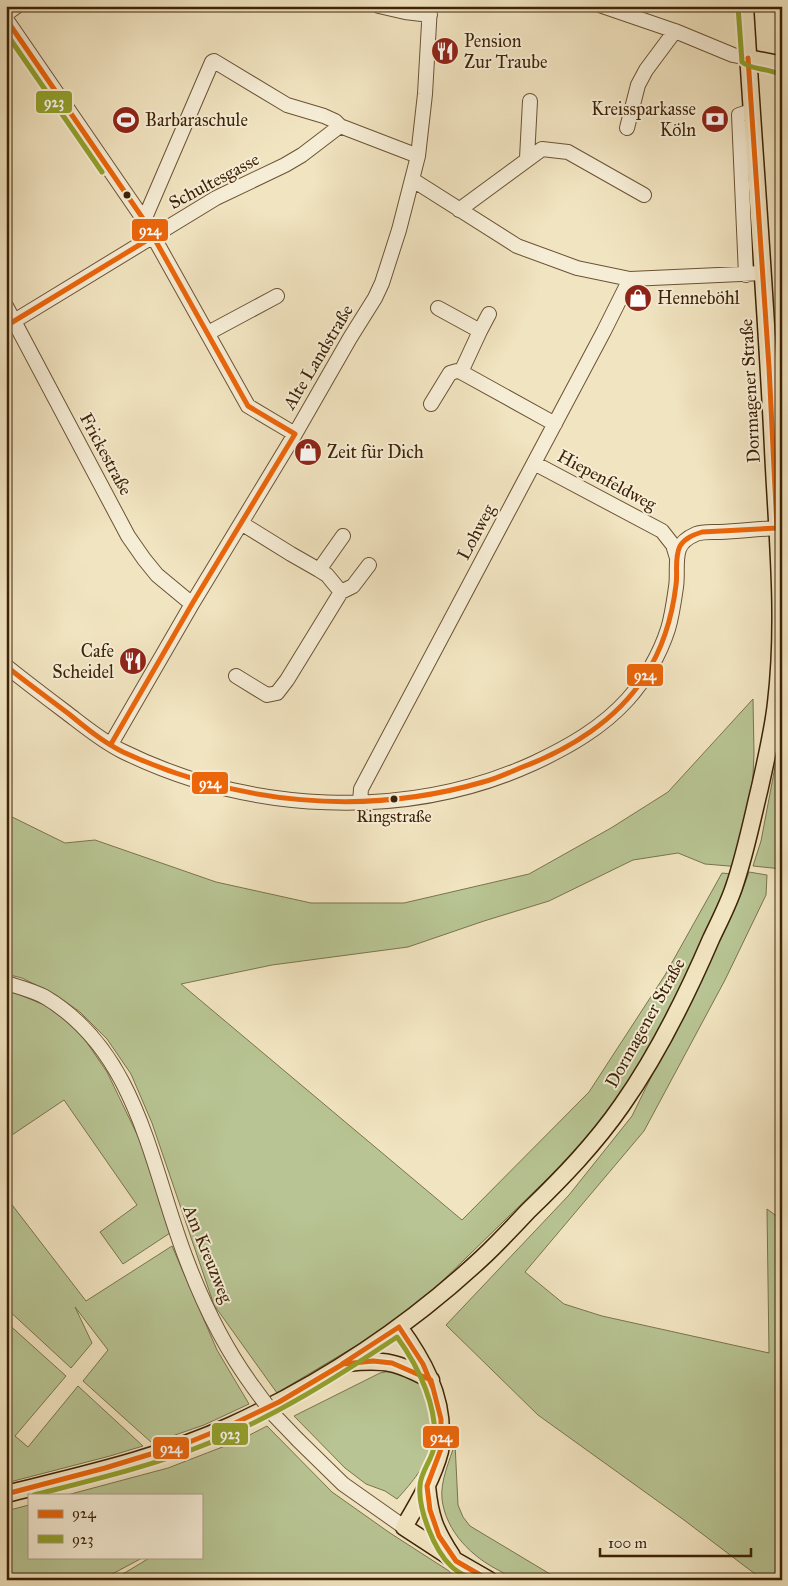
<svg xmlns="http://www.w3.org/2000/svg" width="788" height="1586" font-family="'IM FELL Great Primer',serif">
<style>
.green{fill:#b8c493;stroke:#7b744c}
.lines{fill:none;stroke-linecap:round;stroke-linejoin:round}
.minor-casing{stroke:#6b5334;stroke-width:16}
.major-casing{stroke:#3e2306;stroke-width:19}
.minor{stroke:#f6edd6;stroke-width:14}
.major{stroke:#f1e4c0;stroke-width:16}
.minor-bridge-casing{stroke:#6b5334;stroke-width:16;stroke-linecap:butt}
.minor-bridge{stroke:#f6edd6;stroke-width:14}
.bus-1-casing{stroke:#f6edd6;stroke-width:9}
.bus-2-casing{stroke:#f6edd6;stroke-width:9}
.bus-1{stroke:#eb660b;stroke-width:5}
.bus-2{stroke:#92a12b;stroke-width:5}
.bus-dot{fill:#3e2306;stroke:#f6edd6;stroke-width:2}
.labels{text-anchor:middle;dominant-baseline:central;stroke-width:4;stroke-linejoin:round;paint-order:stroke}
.bus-label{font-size:17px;fill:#3e2306;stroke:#f6edd6}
.poi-label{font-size:18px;fill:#3e2306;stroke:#f6edd6;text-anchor:start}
.street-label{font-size:18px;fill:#3e2306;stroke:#f6edd6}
.line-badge{stroke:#f6edd6;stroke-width:2}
.badge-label{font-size:14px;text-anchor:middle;font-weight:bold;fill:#fff}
</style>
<rect width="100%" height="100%" fill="#f1e4c0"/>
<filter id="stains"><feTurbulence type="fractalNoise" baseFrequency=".004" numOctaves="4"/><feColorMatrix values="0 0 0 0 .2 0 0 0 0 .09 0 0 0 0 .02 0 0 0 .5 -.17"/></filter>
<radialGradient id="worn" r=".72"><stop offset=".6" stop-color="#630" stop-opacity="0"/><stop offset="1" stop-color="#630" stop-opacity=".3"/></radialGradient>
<path class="green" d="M753,699l1,55 -4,87 -9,26 -36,-3 -27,-11 -45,7 -84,41 -65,20 -76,26 -136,18 -91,19 281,236 127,-128 76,-117 57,-102 19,2 -121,233 -192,187 -34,28 -117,70 -63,-88 -62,-182 -21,-49 -24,-35 -27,-27 -24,-17 -34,-17 -16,-4v-160l59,29 30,-3 121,42 95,21h93l125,-29 82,-46 57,-36z
M782,730v139l-29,-3 8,-25z
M749,872l18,3 -1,20 -41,85 -81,151 -119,141 39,32 38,12 167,37 -2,-144 15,11v360h-19l-79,-60 -146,-105 -92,-90 123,-130 63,-79 109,-222z
M6,989l48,20 27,25 26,38 38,79 25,82 -47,31 -23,-32 37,-27 -73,-105 -58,39z
M6,1197l80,104 86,-55 45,104 32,54 -45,21 -52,18 -69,-62 25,-31 -33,-43 17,36 -21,25 -65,-60z
M6,1322l60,54 -51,60 13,11 50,-61 65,60 -33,10 -104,27z
M400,1369c5,3 13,6 17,10 4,4 7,12 10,17 22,39 -4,75 -30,103l-12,-8 -19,-7 -21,-16 -51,-52 86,-43z
M267,1426l65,66 58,41 73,47h-350l38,-23h50v-62h-134l101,-27 70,-27z
M455,1443l3,62 5,12 7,9 90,54c-14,0 -30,2 -43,0 -6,-1 -12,-6 -17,-9 -28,-14 -54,-39 -58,-72 -2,-18 8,-39 13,-56z
M29,1505v52h115l-43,23h-95v-69z"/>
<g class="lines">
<g class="minor-casing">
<path id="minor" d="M379,6l26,6 25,3
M602,6l73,25 58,24 15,3
M6,14l11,-8
M6,19l138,201 104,186 47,28
M627,128l11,-43 8,-15 29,-39
M527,158l3,-57
M413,180l104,66 60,22 53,11 133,-6
M459,210l83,-61 26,3 76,43
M144,220l68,-158 2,-1 73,44 37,11 11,5 5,5 78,30
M746,275l-7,-160 12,-4
M6,306l122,230 16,23 13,16 35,29
M438,308l42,23
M6,326l210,-128 69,-33 17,-10 38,-29
M208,333l69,-37
M461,372l19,-41 9,-17
M431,404l19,-31 7,-2 4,1 94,52
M534,463l128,68 11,14 4,13
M319,570l24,-34
M341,592l12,-6 16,-21
M6,666c20,16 41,32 61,47 17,13 35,28 55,38 126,62 283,71 412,12 34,-16 68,-35 94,-64 17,-19 32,-45 40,-70 4,-13 6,-28 8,-42 2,-12 -1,-27 3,-38 3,-8 10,-12 17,-15 7,-3 17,-2 24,-2 19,-1 38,-3 57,-4
M236,676l31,19 10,-2 10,-13 54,-88 -14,-17 -8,-5 -28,-16 -50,-31
M111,744l81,-140 103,-170 55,-96 25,-40 7,-15 17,-53 19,-74 7,-62 5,-88
M360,802l1,-13 243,-458 26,-52
M6,983c13,4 28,8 39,14 94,56 106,172 142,264 17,45 39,89 67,127
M298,1440l45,44 61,43"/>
</g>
<g class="major-casing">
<path id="major" d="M748,58l26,5 8,4
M399,1327c24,33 43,67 42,109 0,5 0,10 -1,15 -7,27 -22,52 -36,76l52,34 33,19
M347,1363c38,-4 50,-1 84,17
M427,1486c3,31 8,44 25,70
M6,1494c76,-19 154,-36 226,-69 91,-42 177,-99 250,-167 16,-15 31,-31 46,-47 34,-33 67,-67 94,-106 36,-51 64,-108 89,-166 8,-17 17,-34 23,-52 11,-32 18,-67 26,-100 6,-28 13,-56 16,-84 10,-84 1,-169 -3,-254 -7,-148 -19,-295 -28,-443"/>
</g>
<use href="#minor" class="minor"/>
<use href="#major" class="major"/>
<g class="minor-bridge-casing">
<path id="minor-bridge" d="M254,1388l20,27 24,25"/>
</g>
<use href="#minor-bridge" class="minor-bridge"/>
<g class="bus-1-casing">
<path id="bus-1" d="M6,19l138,201 104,186 47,28
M748,58l21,309 8,161
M6,326l148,-90
M6,666c21,17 42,32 63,48 17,14 34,28 54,38 113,52 240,65 360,30 13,-3 25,-9 37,-14 49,-18 97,-48 125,-92 18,-28 27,-58 31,-91 2,-12 -2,-27 4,-39 5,-8 13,-11 22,-14l75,-4
M111,744l81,-140 103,-170
M342,1364l57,-37 24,37 10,24
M6,1494l99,-26 82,-25 44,-18 48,-23 64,-38 30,-3 19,2 39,17 10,39v30l-14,37 3,24 9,26 17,25 33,19"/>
</g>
<g class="bus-2-casing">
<path id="bus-2" d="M738,6l4,56c9,8 26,6 37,12
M6,33l96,139
M34,1495c59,-15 119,-29 175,-52 67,-27 128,-66 188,-106 22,30 42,72 37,110 -2,13 -14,26 -14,39 -2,23 14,64 31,80 5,6 15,10 23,14"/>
</g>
<use href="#bus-1" class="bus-1"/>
<use href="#bus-2" class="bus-2"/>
</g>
<defs>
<g id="restaurant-disc" transform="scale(1.4375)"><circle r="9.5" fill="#8f2418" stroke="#f6edd6"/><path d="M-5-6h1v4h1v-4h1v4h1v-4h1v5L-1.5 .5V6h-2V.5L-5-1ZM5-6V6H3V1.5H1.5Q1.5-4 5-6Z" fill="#fff"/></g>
<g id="bank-disc" transform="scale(1.4375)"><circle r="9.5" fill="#8f2418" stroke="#f6edd6"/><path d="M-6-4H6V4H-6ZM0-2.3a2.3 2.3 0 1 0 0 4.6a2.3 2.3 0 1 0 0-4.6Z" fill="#fff"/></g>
<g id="stadium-disc" transform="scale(1.4375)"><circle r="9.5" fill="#8f2418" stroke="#f6edd6"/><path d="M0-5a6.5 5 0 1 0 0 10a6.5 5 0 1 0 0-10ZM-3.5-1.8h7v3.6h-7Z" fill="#fff"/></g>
<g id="shop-disc" transform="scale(1.4375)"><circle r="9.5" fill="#8f2418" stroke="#f6edd6"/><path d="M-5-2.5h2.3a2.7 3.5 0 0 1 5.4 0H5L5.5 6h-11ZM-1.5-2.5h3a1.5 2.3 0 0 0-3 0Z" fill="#fff"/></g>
</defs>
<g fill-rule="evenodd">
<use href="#restaurant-disc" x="445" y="51"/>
<use href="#bank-disc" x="715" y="119"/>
<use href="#stadium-disc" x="126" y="120"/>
<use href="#shop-disc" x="638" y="298"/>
<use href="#shop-disc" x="308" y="452"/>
<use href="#restaurant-disc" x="133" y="661"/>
</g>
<g class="bus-dot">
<circle cx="127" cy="195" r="4.5"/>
<circle cx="394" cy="799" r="4.5"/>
</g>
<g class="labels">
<g class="bus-label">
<text x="394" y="816">Ringstraße</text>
</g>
<g class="poi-label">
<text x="464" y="41">Pension<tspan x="464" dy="21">Zur Traube</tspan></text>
<text x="696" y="109" text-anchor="end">Kreissparkasse<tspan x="696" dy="21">Köln</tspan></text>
<text x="145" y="120">Barbaraschule</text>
<text x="657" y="298">Henneböhl</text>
<text x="327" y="452">Zeit für Dich</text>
<text x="114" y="651" text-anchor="end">Cafe<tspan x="114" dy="21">Scheidel</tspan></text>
</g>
<g class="street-label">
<text transform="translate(214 181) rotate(-28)">Schultesgasse</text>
<text transform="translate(318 357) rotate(-59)">Alte Landstraße</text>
<text transform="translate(750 391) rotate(-93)">Dormagener Straße</text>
<text transform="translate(106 454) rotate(62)">Frickestraße</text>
<text transform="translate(607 480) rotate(28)">Hiepenfeldweg</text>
<text transform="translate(476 532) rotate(-62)">Lohweg</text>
<text transform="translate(645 1023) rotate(-61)">Dormagener Straße</text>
<text transform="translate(208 1254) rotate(68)">Am Kreuzweg</text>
</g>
</g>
<g class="line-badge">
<rect x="35" y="90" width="38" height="24" rx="5" fill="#92a12b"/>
<rect x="131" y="218" width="38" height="24" rx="5" fill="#eb660b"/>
<rect x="626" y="663" width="38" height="24" rx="5" fill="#eb660b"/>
<rect x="191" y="771" width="38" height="24" rx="5" fill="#eb660b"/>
<rect x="211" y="1422" width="38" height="24" rx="5" fill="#92a12b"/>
<rect x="422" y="1425" width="38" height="24" rx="5" fill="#eb660b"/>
<rect x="152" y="1436" width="38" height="24" rx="5" fill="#eb660b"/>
</g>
<g class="badge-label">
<text x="54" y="107">923</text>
<text x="150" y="235">924</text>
<text x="645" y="680">924</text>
<text x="210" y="788">924</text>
<text x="230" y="1439">923</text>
<text x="441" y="1442">924</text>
<text x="171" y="1453">924</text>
</g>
<rect width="788" height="1586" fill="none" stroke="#f1e4c0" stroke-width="25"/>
<rect x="8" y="8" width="773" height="1571" fill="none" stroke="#3e2306" stroke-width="2.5"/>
<rect x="12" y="12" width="763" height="1561" fill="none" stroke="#3e2306"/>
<rect x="28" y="1494" width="175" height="65" fill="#f6edd6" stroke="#ac9c83"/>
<rect x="38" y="1510" width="25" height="8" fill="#eb660b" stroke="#ac9c83"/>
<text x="72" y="1518" font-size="15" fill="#3e2306">924</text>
<rect x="38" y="1535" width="25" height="8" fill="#92a12b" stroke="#ac9c83"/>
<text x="72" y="1544" font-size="15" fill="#3e2306">923</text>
<path d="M600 1548v8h151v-8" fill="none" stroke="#3e2306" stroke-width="2.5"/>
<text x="608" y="1548" font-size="15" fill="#3e2306" stroke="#f6edd6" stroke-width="4" paint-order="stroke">100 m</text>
<rect width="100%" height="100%" filter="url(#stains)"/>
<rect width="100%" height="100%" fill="url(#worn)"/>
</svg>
